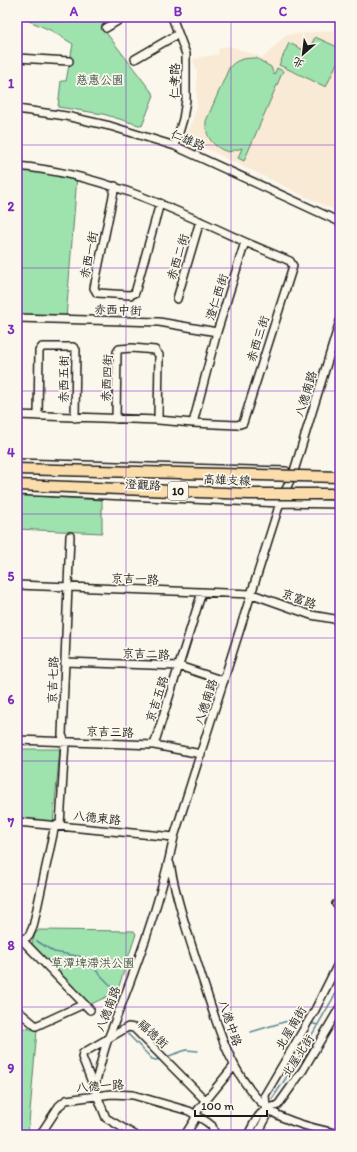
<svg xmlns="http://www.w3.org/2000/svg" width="357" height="1152" font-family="Itim,'LXGW WenKai TC',sans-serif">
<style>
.built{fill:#f9ead6}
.green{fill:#9ee2ae;stroke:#5d7f65}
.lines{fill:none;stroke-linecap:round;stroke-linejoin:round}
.stream{stroke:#5c8995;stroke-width:1.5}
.minor-casing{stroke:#1c1c1c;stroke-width:10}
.minor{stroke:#fbf7ec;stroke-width:7}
.highway-bridge-casing{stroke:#1c1c1c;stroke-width:13;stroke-linecap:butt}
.highway-bridge{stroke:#fbdcab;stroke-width:10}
.grid{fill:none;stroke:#7b2cbf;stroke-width:1;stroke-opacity:0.55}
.labels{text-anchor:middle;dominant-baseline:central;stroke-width:3.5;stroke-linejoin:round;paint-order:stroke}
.shield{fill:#fbf7ec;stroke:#5f5e5a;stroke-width:1}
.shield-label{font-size:11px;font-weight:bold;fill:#1c1c1c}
.park-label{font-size:12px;fill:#435748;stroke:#fbf7ec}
.street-label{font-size:12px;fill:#1c1c1c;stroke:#fbf7ec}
.neatline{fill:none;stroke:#7b2cbf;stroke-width:1.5}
.grid-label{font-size:13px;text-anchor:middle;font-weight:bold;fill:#7b2cbf}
</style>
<rect width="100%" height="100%" fill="#fbf7ec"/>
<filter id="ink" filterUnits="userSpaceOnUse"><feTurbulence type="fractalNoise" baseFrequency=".025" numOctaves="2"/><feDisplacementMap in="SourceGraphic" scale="8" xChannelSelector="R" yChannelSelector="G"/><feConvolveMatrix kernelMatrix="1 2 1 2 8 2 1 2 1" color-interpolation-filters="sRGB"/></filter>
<g filter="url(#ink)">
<path class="built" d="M337,30l3,1v182l-154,-74 11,-32v-36l-4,-12 25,-5 1,-6 11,-2 33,12 23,-23z"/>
<path class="green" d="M20,17h96l-15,9 53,69 -12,31 -39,-12 -45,-7 3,-26h5l7,-37 -23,-14z
M315,37l25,11v16l-3,-1 -11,24 -47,-22 10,-22 19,9z
M256,58l15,9 3,8 3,-7 6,3 -39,90 -6,-3 4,-10 -14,4c-15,-5 -23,-15 -22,-31l23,-53c7,-9 16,-10 27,-10z
M17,166l60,10 -11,143 -49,-1z
M17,495l85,5v33l-85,-4z
M17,749h43l-7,74 -36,-4z
M39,930l95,1 2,3 -19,58 -28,13 -58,-58 4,-13z
M17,1027l20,3 -9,105h-11z"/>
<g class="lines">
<path class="stream" d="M37,941l17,11 29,5 31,32
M310,1023l8,2
M251,1032l43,-13 11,3
M128,1034l24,25 4,1 5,-1
M166,1057l20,-7 12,1
M272,1099l22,-33 46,-80"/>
<g class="minor-casing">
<path id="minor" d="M172,17l14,37v46l-3,19 -8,27
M106,28l18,-11
M17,58l52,3
M135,59l43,-25
M17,109l49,7 44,10 65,20 165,76
M17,166c84,8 153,41 228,76l-28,90 -24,91 -35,-3 -141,-5
M115,186l-21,102 3,5 33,2 5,-2 25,-90
M177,299l23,-78
M17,318l142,4 58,10
M38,416l1,-65 3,-4h31l3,3 -1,68
M116,419l1,-67 2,-3 13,-1 23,2 4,5 -1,65
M193,423l44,2 6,-2 50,-157 -3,-5 -45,-19
M17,463l269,8
M17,491l263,12 60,1
M17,585l235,9 59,21 29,5
M65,662l114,4 45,15
M17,740l137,5 47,9
M154,745l48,-153
M17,822l157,15
M60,825l5,-83 -3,-7 8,-199
M170,864c7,39 20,76 32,114 15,45 27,96 64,129 15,14 54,23 74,27
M336,904l4,2
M22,940l68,70
M17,942l12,-6 4,-9 22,-102
M17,1010l19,16 48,-22
M94,1088c5,-16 8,-33 14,-49 26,-66 52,-133 66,-202l106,-334 14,-32 46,-150
M40,1135l19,-29 7,-6 45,-6 22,1 56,16 18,11 5,4 3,9
M135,1135l-29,-17 -24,-61 1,-4 45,-26 6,1 71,72
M185,1135l9,-14 4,-11 36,-44
M248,1135c9,-17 10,-24 30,-30l25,-35 37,-63
M257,1135l10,-19 -2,-21 50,-85 25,-50"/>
</g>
<use href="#minor" class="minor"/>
<g class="highway-bridge-casing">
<path id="highway-bridge" d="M17,469l323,8
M17,485l233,9h90"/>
</g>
<use href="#highway-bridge" class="highway-bridge"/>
</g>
</g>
<path class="grid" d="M126,17v1118M231,17v1118M17,145h323M17,268h323M17,391h323M17,514h323M17,638h323M17,761h323M17,884h323M17,1007h323"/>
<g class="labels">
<rect class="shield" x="168" y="482" width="20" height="18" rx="3"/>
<g class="shield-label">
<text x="178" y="491">10</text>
</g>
<g class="park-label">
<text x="100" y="80">慈惠公園</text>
<text x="93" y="963">草潭埤滯洪公園</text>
</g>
<g class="street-label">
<text transform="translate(175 81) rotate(-90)">仁孝路</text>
<text transform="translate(188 140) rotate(22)">仁雄路</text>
<text transform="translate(89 255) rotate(-79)">赤西一街</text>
<text transform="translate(178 257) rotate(-73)">赤西二街</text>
<text transform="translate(217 297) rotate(-72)">澄仁西街</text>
<text transform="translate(118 310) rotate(2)">赤西中街</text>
<text transform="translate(258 339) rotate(-72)">赤西三街</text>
<text transform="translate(107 378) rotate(-87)">赤西四街</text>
<text transform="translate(64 379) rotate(-90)">赤西五街</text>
<text transform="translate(306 394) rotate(-73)">八德南路</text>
<text transform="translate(227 480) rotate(2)">高雄支線</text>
<text transform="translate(143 485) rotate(3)">澄觀路</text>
<text transform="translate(135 579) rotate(2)">京吉一路</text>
<text transform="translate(299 599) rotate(20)">京富路</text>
<text transform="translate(146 654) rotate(2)">京吉二路</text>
<text transform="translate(53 680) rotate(-88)">京吉七路</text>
<text transform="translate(157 699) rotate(-72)">京吉五路</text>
<text transform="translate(206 702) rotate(-72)">八德南路</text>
<text transform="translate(110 732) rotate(2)">京吉三路</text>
<text transform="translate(97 818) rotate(6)">八德東路</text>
<text transform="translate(108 1009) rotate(-69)">八德南路</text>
<text transform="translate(230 1023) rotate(71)">八德中路</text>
<text transform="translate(291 1028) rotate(-59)">北屋南街</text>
<text transform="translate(153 1034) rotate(42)">福德街</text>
<text transform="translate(298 1056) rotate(-57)">北屋北街</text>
<text transform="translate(100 1086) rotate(-4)">八德一路</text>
</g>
</g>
<rect width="357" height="1152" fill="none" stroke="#fbf7ec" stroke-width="44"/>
<g transform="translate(303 54) rotate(208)" stroke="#fbf7ec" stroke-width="3" paint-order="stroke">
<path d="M0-3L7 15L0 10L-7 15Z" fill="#1c1c1c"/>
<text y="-6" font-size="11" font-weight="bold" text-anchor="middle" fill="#1c1c1c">北</text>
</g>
<path d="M195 1110v6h72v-6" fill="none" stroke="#1c1c1c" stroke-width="2"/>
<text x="201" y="1110" font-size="12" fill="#1c1c1c" stroke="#fbf7ec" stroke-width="3" paint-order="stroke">100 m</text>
<rect x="22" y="22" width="313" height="1108" class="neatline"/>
<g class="grid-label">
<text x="74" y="16">A</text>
<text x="178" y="16">B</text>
<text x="283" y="16">C</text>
<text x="11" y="88">1</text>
<text x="11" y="211">2</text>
<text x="11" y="334">3</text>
<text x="11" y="457">4</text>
<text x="11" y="581">5</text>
<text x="11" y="704">6</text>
<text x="11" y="827">7</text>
<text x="11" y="950">8</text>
<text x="11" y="1073">9</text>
</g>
</svg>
